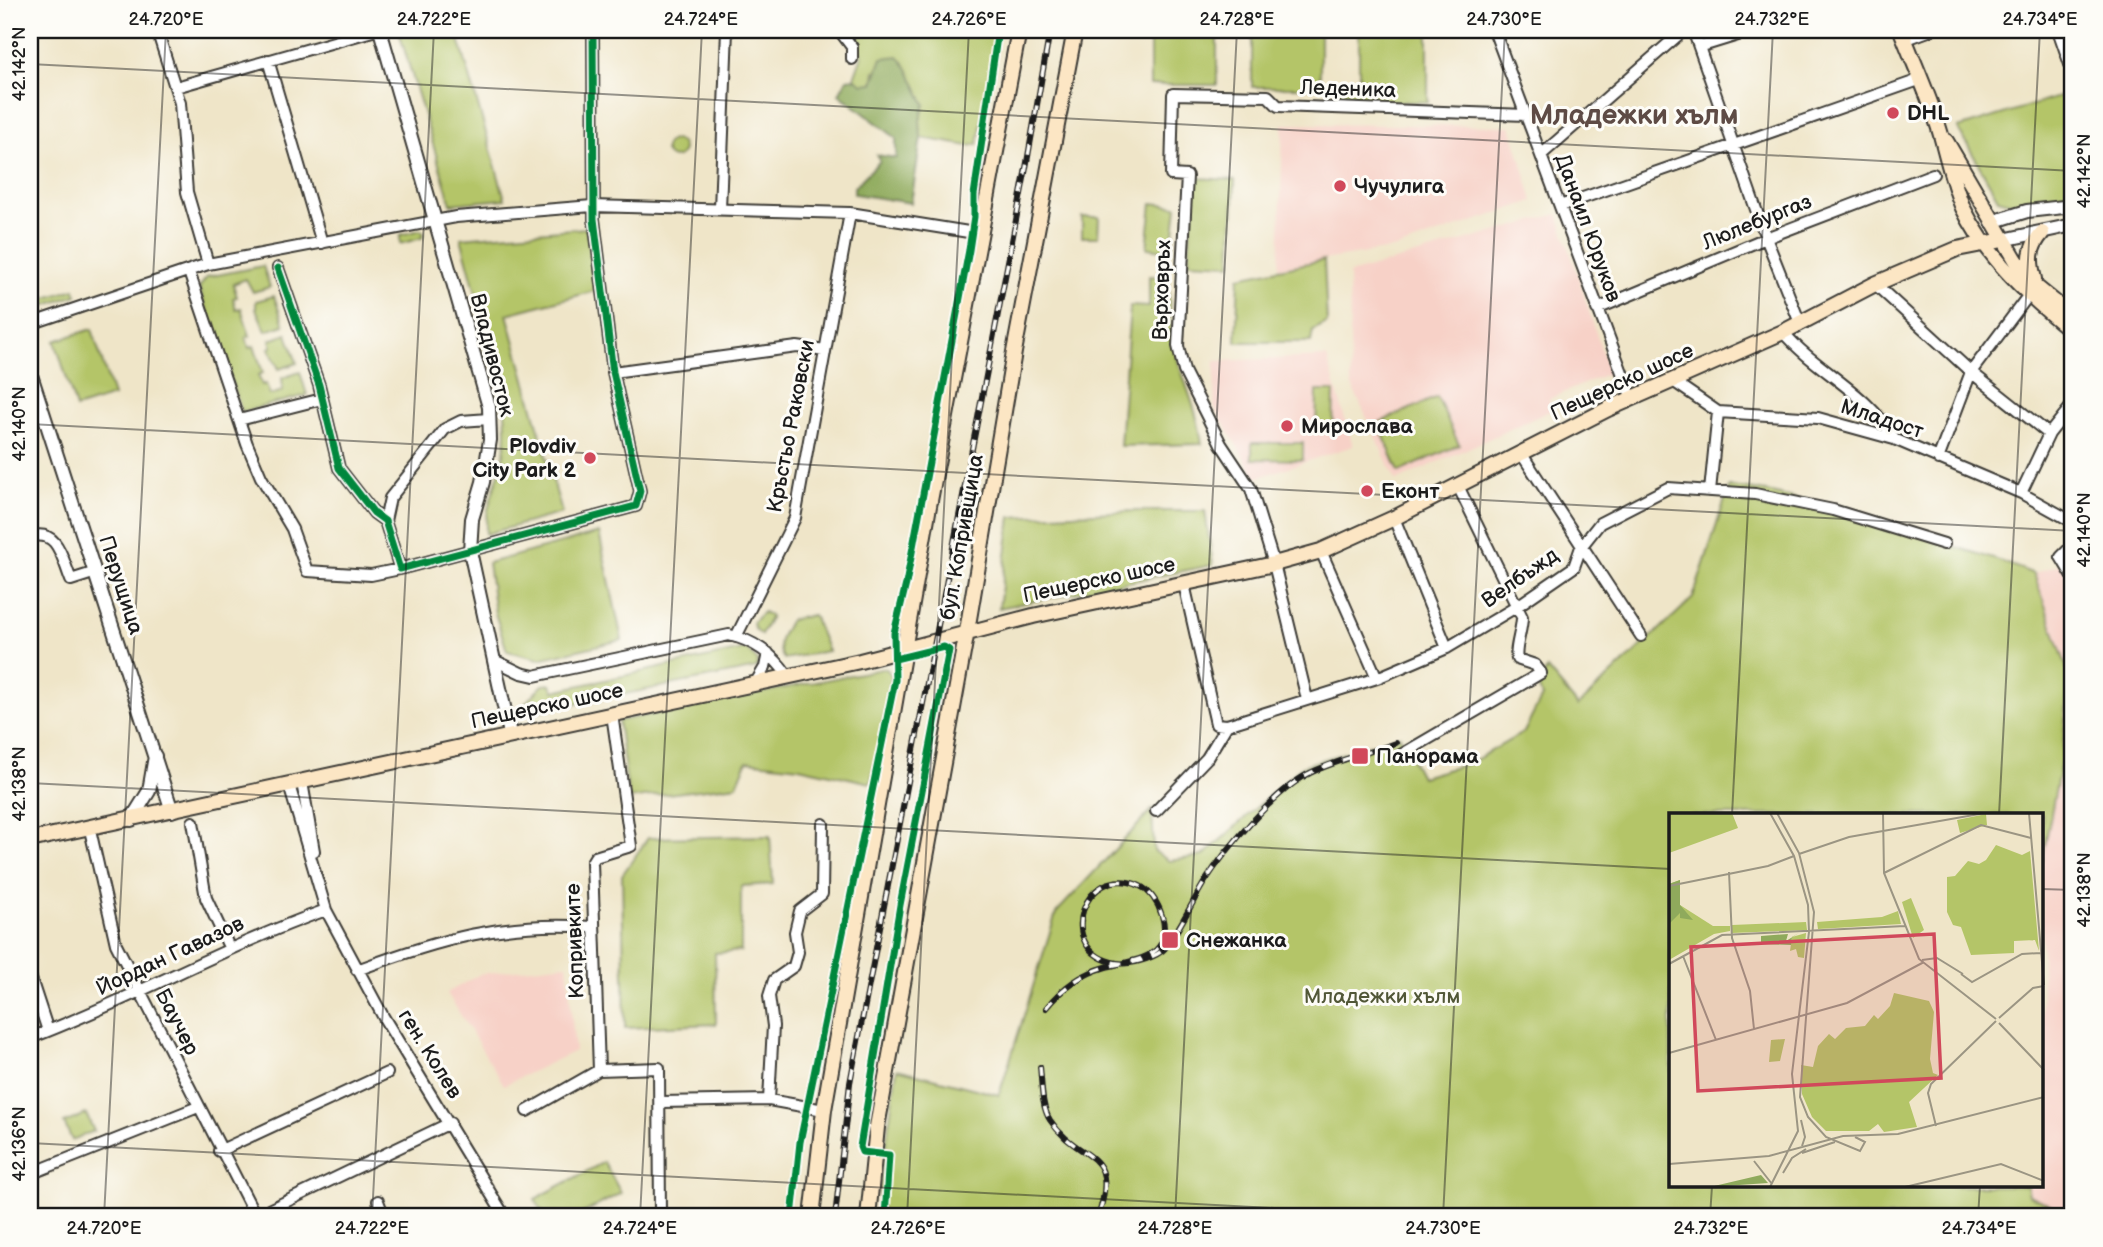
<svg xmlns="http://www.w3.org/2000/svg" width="2103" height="1247" font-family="'Balsamiq Sans',sans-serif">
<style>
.built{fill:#f7d1c7}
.green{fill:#b4c568;stroke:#687042;stroke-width:2}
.forest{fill:#8faa5c;stroke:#56633c;stroke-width:2}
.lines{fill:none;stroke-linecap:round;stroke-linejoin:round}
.minor-casing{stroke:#3c3a36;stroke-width:14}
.tertiary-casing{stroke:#3c3a36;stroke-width:16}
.secondary-casing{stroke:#3c3a36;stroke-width:18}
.minor{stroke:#fff;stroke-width:10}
.tertiary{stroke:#fff;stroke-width:12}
.secondary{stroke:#fce6c4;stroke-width:14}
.rail-casing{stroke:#1c1c1c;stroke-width:6}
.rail{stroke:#fdfcf7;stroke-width:3.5;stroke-dasharray:10;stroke-linecap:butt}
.cycleway-casing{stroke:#fdfcf7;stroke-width:11}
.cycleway{stroke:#00873e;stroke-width:7}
.ticks{fill:none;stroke:#1c1c1c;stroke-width:2;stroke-opacity:0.45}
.poi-dot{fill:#d1495b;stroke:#fdfcf7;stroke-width:2.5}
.labels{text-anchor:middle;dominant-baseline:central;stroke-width:6;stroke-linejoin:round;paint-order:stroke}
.street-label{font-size:21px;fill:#1c1c1c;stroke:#fdfcf7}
.poi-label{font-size:21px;font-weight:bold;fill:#1c1c1c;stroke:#fdfcf7;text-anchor:start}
.park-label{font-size:21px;fill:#515737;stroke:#fdfcf7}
.district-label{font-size:28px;font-weight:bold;fill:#5e4b45;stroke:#fdfcf7}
.inset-road{fill:none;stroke:#9b9583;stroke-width:2}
.view{fill:#d1495b;fill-opacity:0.15;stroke:#d1495b;stroke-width:3.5}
.inset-edge{fill:none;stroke:#1c1c1c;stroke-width:3.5}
.neatline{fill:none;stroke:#1c1c1c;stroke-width:2.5}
.ticks-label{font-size:18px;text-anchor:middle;fill:#1c1c1c}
</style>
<rect width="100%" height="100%" fill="#fdfcf7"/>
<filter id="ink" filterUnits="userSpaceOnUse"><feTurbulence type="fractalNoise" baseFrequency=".0143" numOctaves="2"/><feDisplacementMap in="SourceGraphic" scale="14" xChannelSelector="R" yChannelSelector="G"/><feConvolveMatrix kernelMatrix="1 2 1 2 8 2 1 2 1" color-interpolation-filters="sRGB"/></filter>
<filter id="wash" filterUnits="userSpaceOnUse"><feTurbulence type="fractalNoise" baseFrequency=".00686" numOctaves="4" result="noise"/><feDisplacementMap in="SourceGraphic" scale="28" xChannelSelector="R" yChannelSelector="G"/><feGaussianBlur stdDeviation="1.57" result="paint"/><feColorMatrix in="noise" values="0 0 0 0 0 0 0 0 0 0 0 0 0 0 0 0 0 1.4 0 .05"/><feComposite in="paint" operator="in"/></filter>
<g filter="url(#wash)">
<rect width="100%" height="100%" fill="#efe5c8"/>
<path class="built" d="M1283,124l228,2 22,75 -136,47 -118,19z
M1558,214l51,159 -60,26 3,11 -156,71 -45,-97 -2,-110z
M1327,357l26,89 -97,32 -42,-71 1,-46z
M2073,559v657l-44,-22 -2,-8h15v-325l20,-105 7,-82 -35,-100z
M567,964l8,87 -71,34 -57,-92 33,-19z"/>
<path class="green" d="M871,30h126l-19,114 -9,2 -48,-8 -1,-18 5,-16 -8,-16 -42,-17 -2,12 -10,2 -9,-7 8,-23 -7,-14 6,-9z
M1150,30h67v55h-67z
M1252,30h68v57h-68z
M1359,30h69v72l-90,-1 1,-13 20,-1z
M399,32h58l48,167 -54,5z
M2071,93l2,102 -53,10 -22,-6 -40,-71z
M665 149a9 9 0 1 1 18 0a9 9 0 1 1-18 0Z
M1193,178l42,2 -4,84 -42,-2z
M1152,203l25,3 -5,45 -25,-3z
M1082,217h17l-1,20h-16z
M586,228l9,63 -88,23 55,199 -76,21c-2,-28 13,-52 18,-80 4,-20 1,-42 -1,-61l-42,-155z
M420,230l4,2 -2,6 -22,6v-9z
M1324,260l3,63 -14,7 -2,12h-75l3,-65z
M263,266l7,21 -17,5 -7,-13 -13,5 4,13 -4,1 3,11 5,-1 9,28 -4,1 3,11 5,-2 9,27 -5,2 4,10 4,-1 4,11 13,-4 -1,-13 18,-6 7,23 -65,17 -43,-124 8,-11z
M32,276l8,24 35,-11 2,6 -43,14z
M1149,276l20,1c0,27 0,51 7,77 9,31 22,58 26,90l-82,2 10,-140 19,1z
M274,296l10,29 -18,6 -10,-22v-8z
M92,329l21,67 -37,12 -21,-67z
M287,334l10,29 -18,6 -10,-21 3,-1 -2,-7z
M1317,391h17l-1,39h-17z
M1437,397l22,48 -60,27 -21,-49z
M1252,443h51v17l-51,-1z
M1729,487c49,3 99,22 146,36 53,16 107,30 159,51l35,100 -7,82 -20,105v-46h-371v371h356l2,9 44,22h-1191l-3,-24 18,-124 102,26 57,-182 96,-103 2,41 15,10 34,-5 99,-90 98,-30 21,41 49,-14 54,-31 18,-35 -4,-12 9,-16 31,37 115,-108z
M1136,511h69l8,54 -214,43 12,-91z
M599,533l23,107 -83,19 -32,-8 -12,-38 -7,-50z
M763,612l8,4 -10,19 -7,-7 -1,-6z
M813,615l15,36 -44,8c-10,-16 -2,-24 6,-39z
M746,649l12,12 -1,7 -228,45 -7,-7 21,-21 8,-1 3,7z
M886,668l6,9 -21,106 -72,-16 -52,-6 -10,24 -108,14 -11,-78z
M770,836l3,48 -32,2v65l-26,2 1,71 -91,4 -3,-153 26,-37z
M86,1114l8,17 -22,9 -8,-17z
M604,1162l17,31 -45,24h-31l-10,-18z"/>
<path class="forest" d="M898,56l9,11 18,37 -5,16 1,18 -10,65 -57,-9v-7l26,-26 -3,-6 19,3v-20l-57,-44 8,-15 7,-1 9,6 10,-1 9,-25z"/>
</g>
<g filter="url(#ink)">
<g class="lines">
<g class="minor-casing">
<path id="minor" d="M157,30l23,73 7,89 21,72
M839,30l13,17v12
M1494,30l138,369
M1693,30l73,208 34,85
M2058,30l15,43
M1904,40l27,-10
M1699,47l55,-17
M268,60l54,183
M176,87l200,-57
M1541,155l143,-125
M1560,206l359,-126
M720,209l7,-179
M278,268l41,117 20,83 35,45 11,8 15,48 236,-63 4,-15 -27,-119 -19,-153 -1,-189
M189,272l58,172 14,33 31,52 15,42 64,4 29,-6
M1875,284l96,88 78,62
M1597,309l169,-71 167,-64
M30,324l178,-60 248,-47 136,-11 258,7 131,21
M1783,332c33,39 87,62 111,107
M613,372l184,-25 28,4
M1673,381l45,31 100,6 76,21 127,54 52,29
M239,420l83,-21
M1521,453l120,183
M1938,459l33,-87 57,-76
M1710,491l8,-79
M2021,493l28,-59 24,-30
M1394,518l53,130
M385,521l5,-23 55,-69 16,-8 28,-2
M30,537c28,-9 32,21 41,43l25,-8
M2073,545l-12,12 12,20
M1321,551l56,127
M1184,584l32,140 11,1 150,-47 70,-30 69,-41 58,-40 7,-20 19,-24 68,-35 87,6 78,16 111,34
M736,637l59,-119 55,-305
M494,660l27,13 13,3 195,-41c24,5 45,20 58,40
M756,682l9,-15 3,-14
M1307,699l-33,-135 -23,-75 -30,-45 -37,-73 -6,-25 9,-170 -16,-1 2,-81 95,2 10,10 248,9
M1399,756l142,-83 -6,-8 -18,-6c-3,-10 5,-28 5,-42l-64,-131
M302,782l12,69
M289,785l37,125 58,108 121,199
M1156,811l51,-53 20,-33
M193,822l13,76 23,49
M91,834l25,110 140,273
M357,970c81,-30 148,-50 235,-43
M30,976l18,55
M30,1038c101,-38 195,-92 296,-128
M599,1070l-7,-208 3,-5 36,-11 -19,-132
M769,1100l4,-74 -4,-30 5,-16 20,-14 4,-14 -3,-20 5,-21 22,-17 1,-70
M661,1102l108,-2 55,10
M527,1111l72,-41 60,-2 1,147
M219,1151l168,-78
M30,1174l168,-67
M378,1201l6,16
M254,1217l196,-94"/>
</g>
<g class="tertiary-casing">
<path id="tertiary" d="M380,30l109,377 1,33 -7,42 -11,37 -2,32 40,183
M1992,222l35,-11 46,-5
M2003,240l70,-15
M30,372l142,439
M131,820l18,-29 6,-35"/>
</g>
<g class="secondary-casing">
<path id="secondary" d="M1901,30c13,34 30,70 40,105 7,25 12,49 22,73 25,51 67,89 110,124
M1946,141l70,119 20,27 37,30
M2034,279c-5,-19 -5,-31 8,-46
M30,840l830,-179 173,-45 241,-52 47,-13 73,-33 214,-109 175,-77 92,-48 82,-35 46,-9
M812,1217l12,-107 105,-604 90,-476
M868,1217l9,-90 90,-496 47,-279 61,-322"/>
</g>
<use href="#minor" class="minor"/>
<use href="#tertiary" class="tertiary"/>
<use href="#secondary" class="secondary"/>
<g class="rail-casing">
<path id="rail" d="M1046,1008c15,-19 35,-34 60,-41 16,-4 37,-6 50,-17 18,-16 3,-55 -16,-64 -56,-26 -88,66 -23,77 13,2 34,-4 45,-12 10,-7 33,-54 42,-68 22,-34 70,-92 106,-110 27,-13 58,-20 86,-30
M1040,1067c2,16 1,39 10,53 29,44 71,27 48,97
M835,1217l15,-134 176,-915 24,-138"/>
</g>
<use href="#rail" class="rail"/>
<g class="cycleway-casing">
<path id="cycleway" d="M278,268l41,117 20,83 35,45 11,8 15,48 236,-63 4,-15 -27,-119 -19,-153 -1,-189
M792,1217l8,-75 95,-462 -1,-47 12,-49 63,-334 5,-33v-22l24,-165
M885,1217l4,-62 -27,-3 -2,-5 40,-242 49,-255 -5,-3 -49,12"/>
</g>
<use href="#cycleway" class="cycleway"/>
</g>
</g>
<path class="ticks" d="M30,64l2043,107M30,424l2043,107M30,783l1641,86M1732,815l41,-785M1999,815l41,-785M2042,889l31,1M30,1143l1415,74M104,1217l62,-1187M372,1217l62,-1187M640,1217l62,-1187M907,1217l62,-1187M1175,1217l62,-1187M1443,1217l62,-1187M1710,1217l2,-31M1978,1217l2,-31"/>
<g class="poi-dot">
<circle cx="1893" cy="113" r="7"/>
<circle cx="1340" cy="186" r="7"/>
<circle cx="1287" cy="426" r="7"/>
<circle cx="590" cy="458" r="7"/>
<circle cx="1367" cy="491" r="7"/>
<rect x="1351" y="747" width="18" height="18" rx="3.5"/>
<rect x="1161" y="931" width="18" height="18" rx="3.5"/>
</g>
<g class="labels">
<g class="street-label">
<text transform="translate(1348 89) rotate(2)">Леденика</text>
<text transform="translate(1757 222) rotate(-22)">Люлебургаз</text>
<text transform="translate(1588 228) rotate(70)">Данаил Юруков</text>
<text transform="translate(1162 290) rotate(-88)">Върховръх</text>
<text transform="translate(492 355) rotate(76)">Владивосток</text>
<text transform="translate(1622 382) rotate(-25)">Пещерско шосе</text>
<text transform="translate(1882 419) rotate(18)">Младост</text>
<text transform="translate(791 426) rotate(-79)">Кръстьо Раковски</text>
<text transform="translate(962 537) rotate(-80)">бул. Копривщица</text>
<text transform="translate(1520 578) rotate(-35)">Велбъжд</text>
<text transform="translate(1099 580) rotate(-12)">Пещерско шосе</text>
<text transform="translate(121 585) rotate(72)">Перущица</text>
<text transform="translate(547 706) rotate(-12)">Пещерско шосе</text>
<text transform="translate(575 941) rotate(-92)">Копривките</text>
<text transform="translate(170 956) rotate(-25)">Йордан Гавазов</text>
<text transform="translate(177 1022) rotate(63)">Баучер</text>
<text transform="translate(430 1054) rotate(58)">ген. Колев</text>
</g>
<g class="poi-label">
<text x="1907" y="113">DHL</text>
<text x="1354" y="186">Чучулига</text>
<text x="1301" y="426">Мирослава</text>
<text x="576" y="446" text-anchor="end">Plovdiv<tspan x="576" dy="24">City Park 2</tspan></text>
<text x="1381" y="491">Еконт</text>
<text x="1376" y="756">Панорама</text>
<text x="1186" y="940">Снежанка</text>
</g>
<g class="park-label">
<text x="1382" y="996">Младежки хълм</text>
</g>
<g class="district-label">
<text x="1634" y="115">Младежки хълм</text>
</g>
</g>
<g transform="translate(1669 813)">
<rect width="374" height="374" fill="#efe5c8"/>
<path d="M0,0h63l6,15 -69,25zM317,1l1,11 -27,8 -3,-13zM327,32l26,10 8,-4 9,100 -4,-11 -21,1v12l-43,2 -10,-28 -8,-2 -6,-13v-35l8,-1 13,-15 11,3 7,-4zM11,67v25l33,21h17v5l-16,3 -45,26v-76zM242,85l13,32 -11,8 -11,-36zM229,98l3,13 -83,5 -1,-7 65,-5zM137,109l1,8 -75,3v-8zM137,120l-2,25 -6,-1 -2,-8 -6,2 2,-14zM225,180l35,8 5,11 -4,47 3,14 5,2 -29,27 8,25 -33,5 -6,-8 -9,7h-43l-14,-14 -10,-23 -1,-29 12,2 5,-21 11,-12 6,5 11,-11 19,-2 9,-11 4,4 12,-13zM116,226l-5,22 -11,1 2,-22z" fill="#b4c568"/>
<path d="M11,67v25l13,15 -13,-2v-5l-11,11v-40zM130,120l-7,4 -1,8 -30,-1v-8l27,-2 -2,7zM92,362l7,8 -58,4z" fill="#8faa5c"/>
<path class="inset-road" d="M108,0l22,40 15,59 -14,185 8,20 18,20 34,14 5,-9 -10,-5M214,0l1,60 35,86 77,60M360,0l15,172M130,41l50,-17 136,-24M60,59l3,66 18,53 4,38M215,60l97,-48 50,13M0,73l99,-20 26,-10M14,143l33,84M253,147l15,-2 26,16M0,151l53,-29 183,-9M292,161l11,8 50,-28 19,-1M330,205l34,-30 11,-2M330,210l45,47M0,240l178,-50 77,-41M132,307l4,17 -3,9M267,313l-8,-33 3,-9 65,-63M133,340l33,-11M85,348l18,23M0,351l100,-8 74,-20 55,-2 146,-37M114,360l9,-15 14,-9M101,374l28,-56 -6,-57 17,-142 -1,-27 -14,-49 -24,-43M236,374l96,-23 43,17"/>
<path class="view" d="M265,121l7,144 -243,13 -7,-144z"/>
<rect width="374" height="374" class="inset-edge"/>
</g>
<rect width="2103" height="1247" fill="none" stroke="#fdfcf7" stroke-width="77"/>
<rect x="38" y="38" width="2026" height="1170" class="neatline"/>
<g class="ticks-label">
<text x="166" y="25">24.720°E</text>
<text x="434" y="25">24.722°E</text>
<text x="701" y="25">24.724°E</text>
<text x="969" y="25">24.726°E</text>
<text x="1237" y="25">24.728°E</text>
<text x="1504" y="25">24.730°E</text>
<text x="1772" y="25">24.732°E</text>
<text x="2040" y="25">24.734°E</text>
<text transform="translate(19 64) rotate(-90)" y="6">42.142°N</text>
<text transform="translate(2084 171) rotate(-90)" y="6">42.142°N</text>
<text transform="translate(19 424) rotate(-90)" y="6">42.140°N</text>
<text transform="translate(2084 530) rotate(-90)" y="6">42.140°N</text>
<text transform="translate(19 784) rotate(-90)" y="6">42.138°N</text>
<text transform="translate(2084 890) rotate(-90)" y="6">42.138°N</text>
<text transform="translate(19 1144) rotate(-90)" y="6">42.136°N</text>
<text x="104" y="1234">24.720°E</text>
<text x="372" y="1234">24.722°E</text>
<text x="640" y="1234">24.724°E</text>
<text x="908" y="1234">24.726°E</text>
<text x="1175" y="1234">24.728°E</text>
<text x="1443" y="1234">24.730°E</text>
<text x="1711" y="1234">24.732°E</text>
<text x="1979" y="1234">24.734°E</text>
</g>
</svg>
